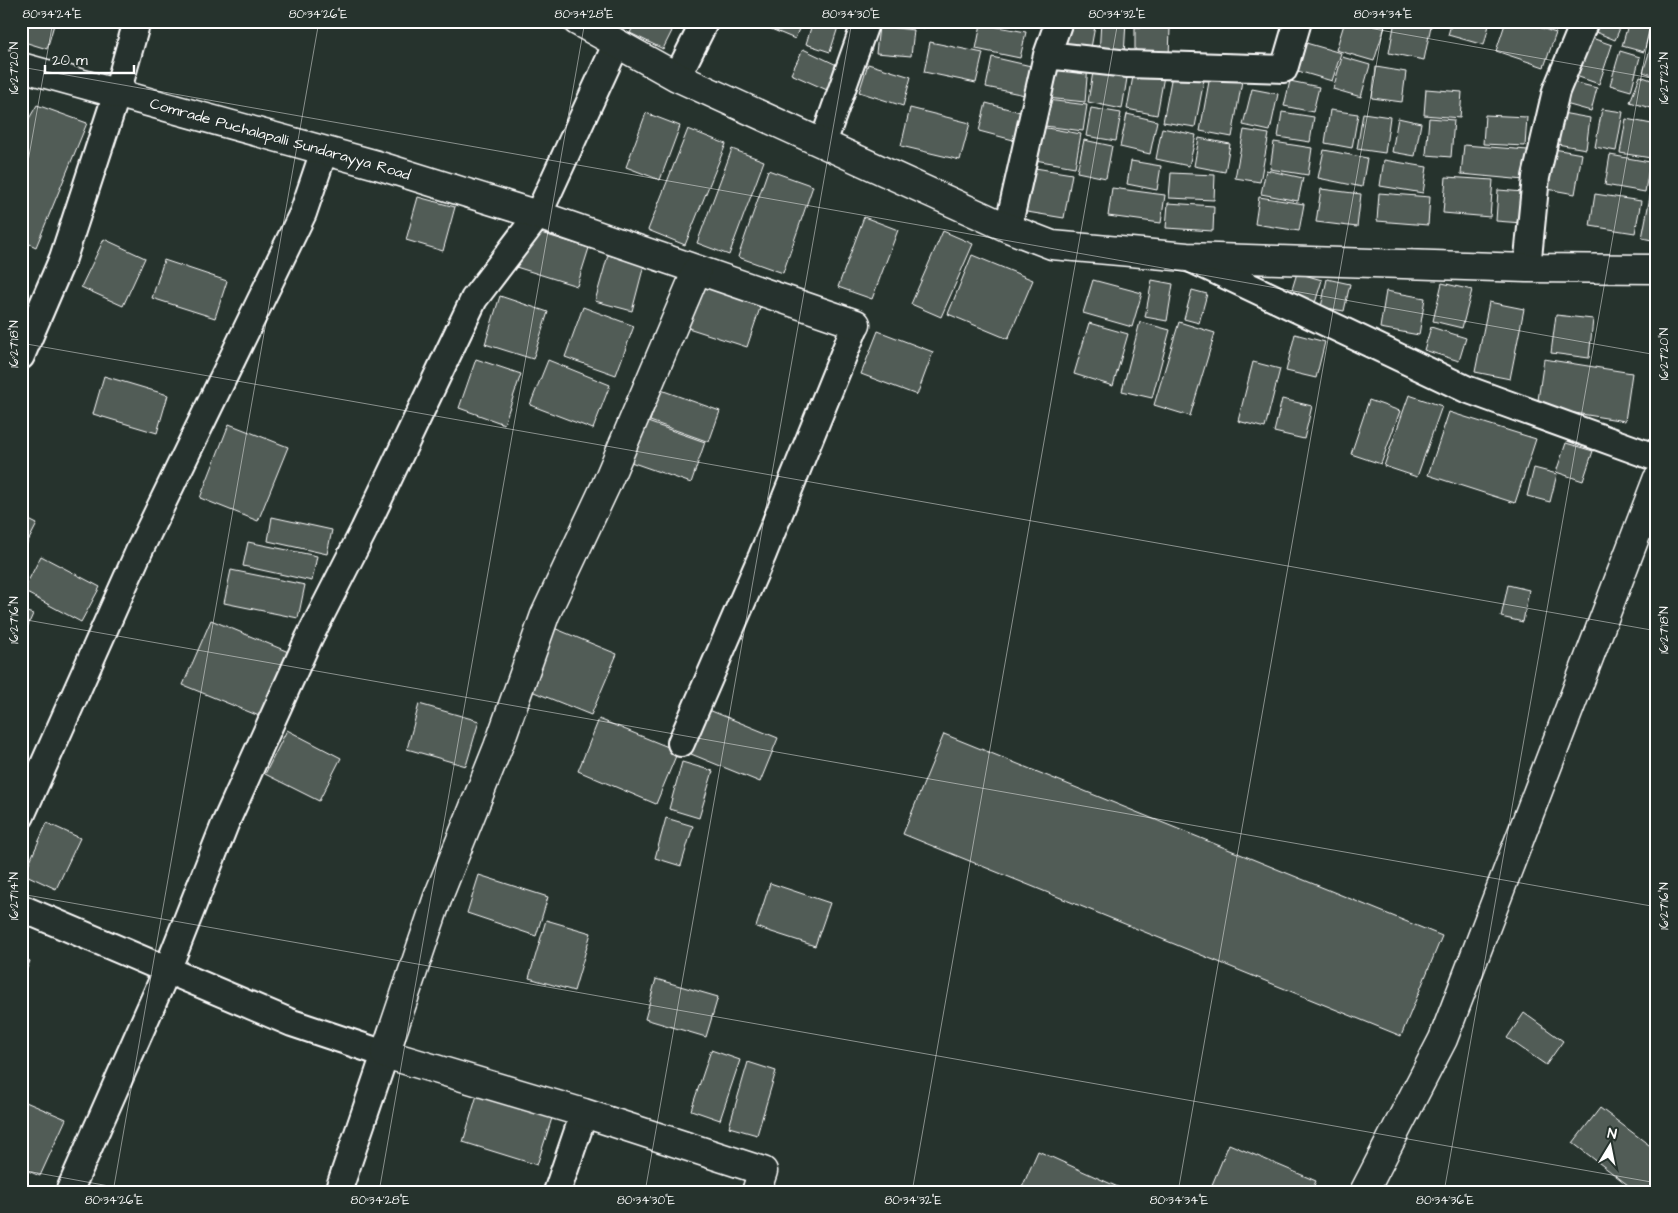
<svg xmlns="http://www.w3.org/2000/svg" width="1678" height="1213" font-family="'Architects Daughter',sans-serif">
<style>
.building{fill:#515c57;stroke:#fff}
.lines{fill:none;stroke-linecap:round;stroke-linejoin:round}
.street-casing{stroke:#fff;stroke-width:30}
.secondary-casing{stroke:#fff;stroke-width:31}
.street{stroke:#26332d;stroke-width:26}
.secondary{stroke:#26332d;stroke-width:28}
.ticks{fill:none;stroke:#fff;stroke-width:1;stroke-opacity:0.45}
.labels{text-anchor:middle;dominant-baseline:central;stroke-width:4;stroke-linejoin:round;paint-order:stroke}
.street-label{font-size:15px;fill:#fff;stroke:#26332d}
.neatline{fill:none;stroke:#fff;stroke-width:2}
.ticks-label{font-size:12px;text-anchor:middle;fill:#fff}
</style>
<rect width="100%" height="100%" fill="#26332d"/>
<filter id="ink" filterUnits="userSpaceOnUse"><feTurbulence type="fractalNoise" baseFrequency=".02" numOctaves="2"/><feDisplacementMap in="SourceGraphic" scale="10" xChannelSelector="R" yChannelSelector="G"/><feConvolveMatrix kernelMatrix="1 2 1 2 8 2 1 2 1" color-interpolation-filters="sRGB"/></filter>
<g filter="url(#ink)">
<path class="building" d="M21,21h34l-8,28 -26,-8z
M636,21h16l20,10 -9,18 -33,-16z
M662,21h18l-4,7z
M752,21h50l-7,18z
M813,21h16l10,3 -9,28 -24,-8z
M889,21h36l-1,7z
M1066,21h30l-6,32 -29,-5z
M1101,21h25l-2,35 -25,-1z
M1345,21h25l15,5 -11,35 -38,-11z
M1395,21h37l-8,39 -35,-7z
M1452,21h38l-6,24 -36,-10z
M1506,21h15l35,12 -12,34 -48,-16z
M1594,21h29l-8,19 -24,-10z
M1629,21h23l-8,31 -22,-6z
M981,24l45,8 -6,26 -44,-9z
M879,26l35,4 -3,26 -35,-3z
M1135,27l35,1 -1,29 -34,-1z
M1656,31h1v46l-14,-5z
M1586,36l26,9 -13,39 -26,-9z
M930,42l53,11 -7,30 -52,-11z
M1306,43l35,10 -9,28 -34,-10z
M803,49l36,17 -12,24 -36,-16z
M1620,51l20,6 -9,34 -21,-6z
M992,57l39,9 -6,29 -39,-8z
M1342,57l28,8 -9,32 -28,-8z
M1051,61l37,4 -3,37 -38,-4z
M868,64l43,13 -8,29 -44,-14z
M1094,66l34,6 -6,37 -34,-7z
M1376,67l30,5 -4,30 -30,-4z
M1134,71l30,5 -7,39 -30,-6z
M1172,75l32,5 -9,47 -32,-5z
M1210,76l32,5 -10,56 -32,-6z
M1640,76l17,6v28l-27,-8z
M1290,81l29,6 -6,25 -29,-6z
M1568,81l29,7 -6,23 -29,-8z
M1252,89l26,5 -8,37 -27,-6z
M1426,89l36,3 -2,26 -36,-3z
M1040,99l47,6 -4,26 -46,-6z
M986,103l38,10 -7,28 -38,-10z
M37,105l50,18 -51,124 -15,-7v-108z
M910,108l60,15 -10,37 -59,-14z
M1091,108l30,5 -5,28 -30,-5z
M1602,109l21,3 -7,39 -21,-4z
M1330,110l28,4 -6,34 -27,-5z
M1282,112l32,5 -4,25 -32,-5z
M646,113l34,13 -20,54 -34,-13z
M1363,113l27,4 -5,36 -28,-4z
M1562,113l28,5 -4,31 -29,-5z
M1127,114l30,7 -7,33 -30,-7z
M1485,115l42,2 -2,29 -42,-2z
M1398,118l23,5 -6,33 -23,-4z
M1429,118l25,2 -3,37 -25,-2z
M1626,119l31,6 -6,33 -31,-5z
M1041,127l40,7 -6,33 -40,-7z
M1162,128l34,7 -7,31 -33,-7z
M688,129l38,15 -41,101 -37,-15z
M1244,130l25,4 -9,48 -25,-4z
M1199,138l31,6 -5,28 -31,-6z
M1084,140l28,6 -6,32 -29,-6z
M1274,142l38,6 -4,27 -38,-6z
M1464,145l64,5 -3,30 -64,-6z
M732,149l32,12 -35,94 -32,-12z
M1554,149l28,5 -7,40 -28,-5z
M1324,150l43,8 -5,29 -44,-9z
M1610,155l40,7 -5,30 -40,-7z
M1384,160l43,7 -4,26 -43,-7z
M1131,161l30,5 -4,24 -30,-6z
M1657,161v80l-15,-3z
M1029,167l43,7 -8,44 -43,-7z
M768,170l45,16 -30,87 -45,-16z
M1266,170l37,8 -5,23 -37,-7z
M1171,173l44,2 -1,25 -45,-2z
M1446,177l47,3 -3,37 -47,-4z
M1112,188l53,7 -4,28 -53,-7z
M1321,189l40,5 -4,33 -41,-5z
M1498,190l26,2 -2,31 -26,-2z
M1379,193l51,4 -2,28 -51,-4z
M1595,194l46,7 -6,32 -45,-7z
M418,197l37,10 -12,44 -37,-11z
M1259,197l45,7 -5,27 -44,-7z
M1168,203l46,3 -1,25 -47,-3z
M864,217l34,13 -26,69 -34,-12z
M528,229l61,19 -12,38 -61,-19z
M943,231l30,13 -32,73 -30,-13z
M104,239l41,19 -22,48 -42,-19z
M608,255l36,10 -12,46 -37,-10z
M972,255l61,25 -25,59 -60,-25z
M164,260l63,21 -12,37 -63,-20z
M1297,273l25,7 -7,23 -25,-7z
M697,277l66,22 -16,48 -65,-21z
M1327,279l23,5 -6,27 -23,-4z
M1093,280l49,13 -10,34 -49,-14z
M1152,280l21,4 -6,37 -22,-4z
M1442,283l30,7 -10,38 -29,-7z
M1192,290l15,4 -8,29 -15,-4z
M1386,291l39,7 -6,37 -39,-7z
M500,296l48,16 -15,47 -48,-15z
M1489,302l35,7 -14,70 -35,-7z
M583,307l51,19 -18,49 -51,-18z
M1556,315l37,4 -4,39 -38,-5z
M1140,322l30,8 -18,68 -30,-7z
M1179,322l36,11 -25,83 -36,-11z
M1089,323l39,11 -15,52 -39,-12z
M1431,327l35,11 -7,23 -35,-11z
M878,331l55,21 -16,43 -56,-21z
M1295,334l30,8 -9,36 -30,-7z
M476,359l45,15 -17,50 -45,-16z
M1544,359l88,14 -7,48 -88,-14z
M548,360l62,25 -17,44 -63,-24z
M1253,362l27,7 -15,59 -27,-7z
M104,376l64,19 -11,38 -64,-19z
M661,390l59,21 -11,31 -59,-21z
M1409,395l33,11 -25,71 -33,-11z
M1282,399l30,7 -8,33 -30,-7z
M1369,400l31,11 -19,53 -30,-10z
M1449,412l87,27 -21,64 -87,-28z
M639,419l66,23 -14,41 -66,-23z
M229,424l59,23 -30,74 -58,-23z
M1566,443l27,8 -10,30 -27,-9z
M1534,468l23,6 -7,28 -23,-6z
M21,516l16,8 -16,31z
M272,517l60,13 -5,24 -59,-13z
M248,542l69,14 -5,25 -69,-15z
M41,556l59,31 -19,35 -58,-31z
M231,570l74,15 -7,33 -74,-15z
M1508,585l21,5 -6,32 -22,-5z
M21,610l12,4 -12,27z
M211,620l80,33 -27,65 -81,-33z
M549,626l68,28 -26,61 -67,-27z
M419,704l60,17 -13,45 -59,-17z
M709,710l69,28 -18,44 -69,-28z
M599,719l79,32 -22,53 -78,-33z
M287,730l54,28 -22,43 -54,-27z
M944,734l498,202 -41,100 -498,-202z
M682,762l31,9 -14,47 -30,-9z
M666,818l27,8 -12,40 -26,-8z
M47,823l33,15 -24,51 -32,-15z
M479,875l69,22 -12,39 -69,-23z
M770,883l60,20 -15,43 -59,-19z
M546,920l45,13 -17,58 -45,-13z
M21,957l9,4 -9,22z
M656,979l62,18 -12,40 -61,-18z
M1524,1013l39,28 -17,24 -39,-27z
M711,1050l29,10 -20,60 -29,-10z
M748,1062l28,9 -19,64 -28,-8z
M477,1095l75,23 -15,47 -74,-23z
M21,1100l45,19 -26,57 -19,-8z
M1600,1108l57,43v41h-20l-64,-49z
M1229,1144l87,37 -5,11h-102z
M1038,1151l82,37 -2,4h-98z"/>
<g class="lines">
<g class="street-casing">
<path id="street" d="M1047,55l81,9 156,5 14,-48
M677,77l28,-56
M823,143l43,-122
M1008,228l39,-173 12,-34
M1187,257l279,132 191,69
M1527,268l9,-91 20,-86 29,-70
M21,356l42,-98 54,-165 20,-72
M681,743l81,-187 94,-232
M21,816l119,-267 163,-336 21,-62
M21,908l271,115 93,31 -47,138
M69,1192l99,-224 57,-144 84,-186 55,-108 110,-231 64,-84 79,-172
M557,1192l27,-79"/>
</g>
<g class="secondary-casing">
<g id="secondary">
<path d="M577,21l100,56 331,151 44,17 135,12 340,11 130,1"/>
<path id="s1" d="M21,67l356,98 161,50 318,109"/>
<path d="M697,270l-91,215 -61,130 -47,132 -60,150 -53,157 199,59 179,58 -7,21"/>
<path d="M1364,1192l79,-153 214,-559"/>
</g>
</g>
<use href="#street" class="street"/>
<use href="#secondary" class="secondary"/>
</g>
</g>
<path class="ticks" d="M1329,21l328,58M21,67l1636,288M21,201l32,-180M21,343l1636,288M21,619l1636,288M21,894l1636,289M21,1170l121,22M113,1192l206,-1171M379,1192l206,-1171M645,1192l207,-1171M912,1192l206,-1171M1178,1192l206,-1171M1444,1192l207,-1171"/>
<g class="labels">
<g class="street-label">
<text stroke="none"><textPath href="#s1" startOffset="269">Comrade Puchalapalli Sundarayya Road</textPath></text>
</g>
</g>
<rect width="1678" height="1213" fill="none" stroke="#26332d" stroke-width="55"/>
<g transform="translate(1610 1146) rotate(10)" stroke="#26332d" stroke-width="4" paint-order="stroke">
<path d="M0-4L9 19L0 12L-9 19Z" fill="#ffffff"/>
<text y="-8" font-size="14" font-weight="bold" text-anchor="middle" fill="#ffffff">N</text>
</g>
<path d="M45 65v8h89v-8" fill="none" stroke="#ffffff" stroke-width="2.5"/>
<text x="52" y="65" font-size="15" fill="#ffffff" stroke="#26332d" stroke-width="4" paint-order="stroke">20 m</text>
<rect x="28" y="28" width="1622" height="1158" class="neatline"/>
<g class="ticks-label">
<text x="52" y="18">80°34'24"E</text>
<text x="318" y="18">80°34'26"E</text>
<text x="584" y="18">80°34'28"E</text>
<text x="851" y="18">80°34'30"E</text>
<text x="1117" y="18">80°34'32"E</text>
<text x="1383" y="18">80°34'34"E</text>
<text transform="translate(14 68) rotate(-90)" y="4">16°27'20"N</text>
<text transform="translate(1664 78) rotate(-90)" y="4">16°27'22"N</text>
<text transform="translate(14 344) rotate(-90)" y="4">16°27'18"N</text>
<text transform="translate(1664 354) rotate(-90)" y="4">16°27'20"N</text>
<text transform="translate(14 620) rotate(-90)" y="4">16°27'16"N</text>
<text transform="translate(1664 630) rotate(-90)" y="4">16°27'18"N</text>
<text transform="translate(14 896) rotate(-90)" y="4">16°27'14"N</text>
<text transform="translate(1664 906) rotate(-90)" y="4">16°27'16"N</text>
<text x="114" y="1204">80°34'26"E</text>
<text x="380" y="1204">80°34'28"E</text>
<text x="646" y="1204">80°34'30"E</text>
<text x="913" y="1204">80°34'32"E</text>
<text x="1179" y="1204">80°34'34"E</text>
<text x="1445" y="1204">80°34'36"E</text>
</g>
</svg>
